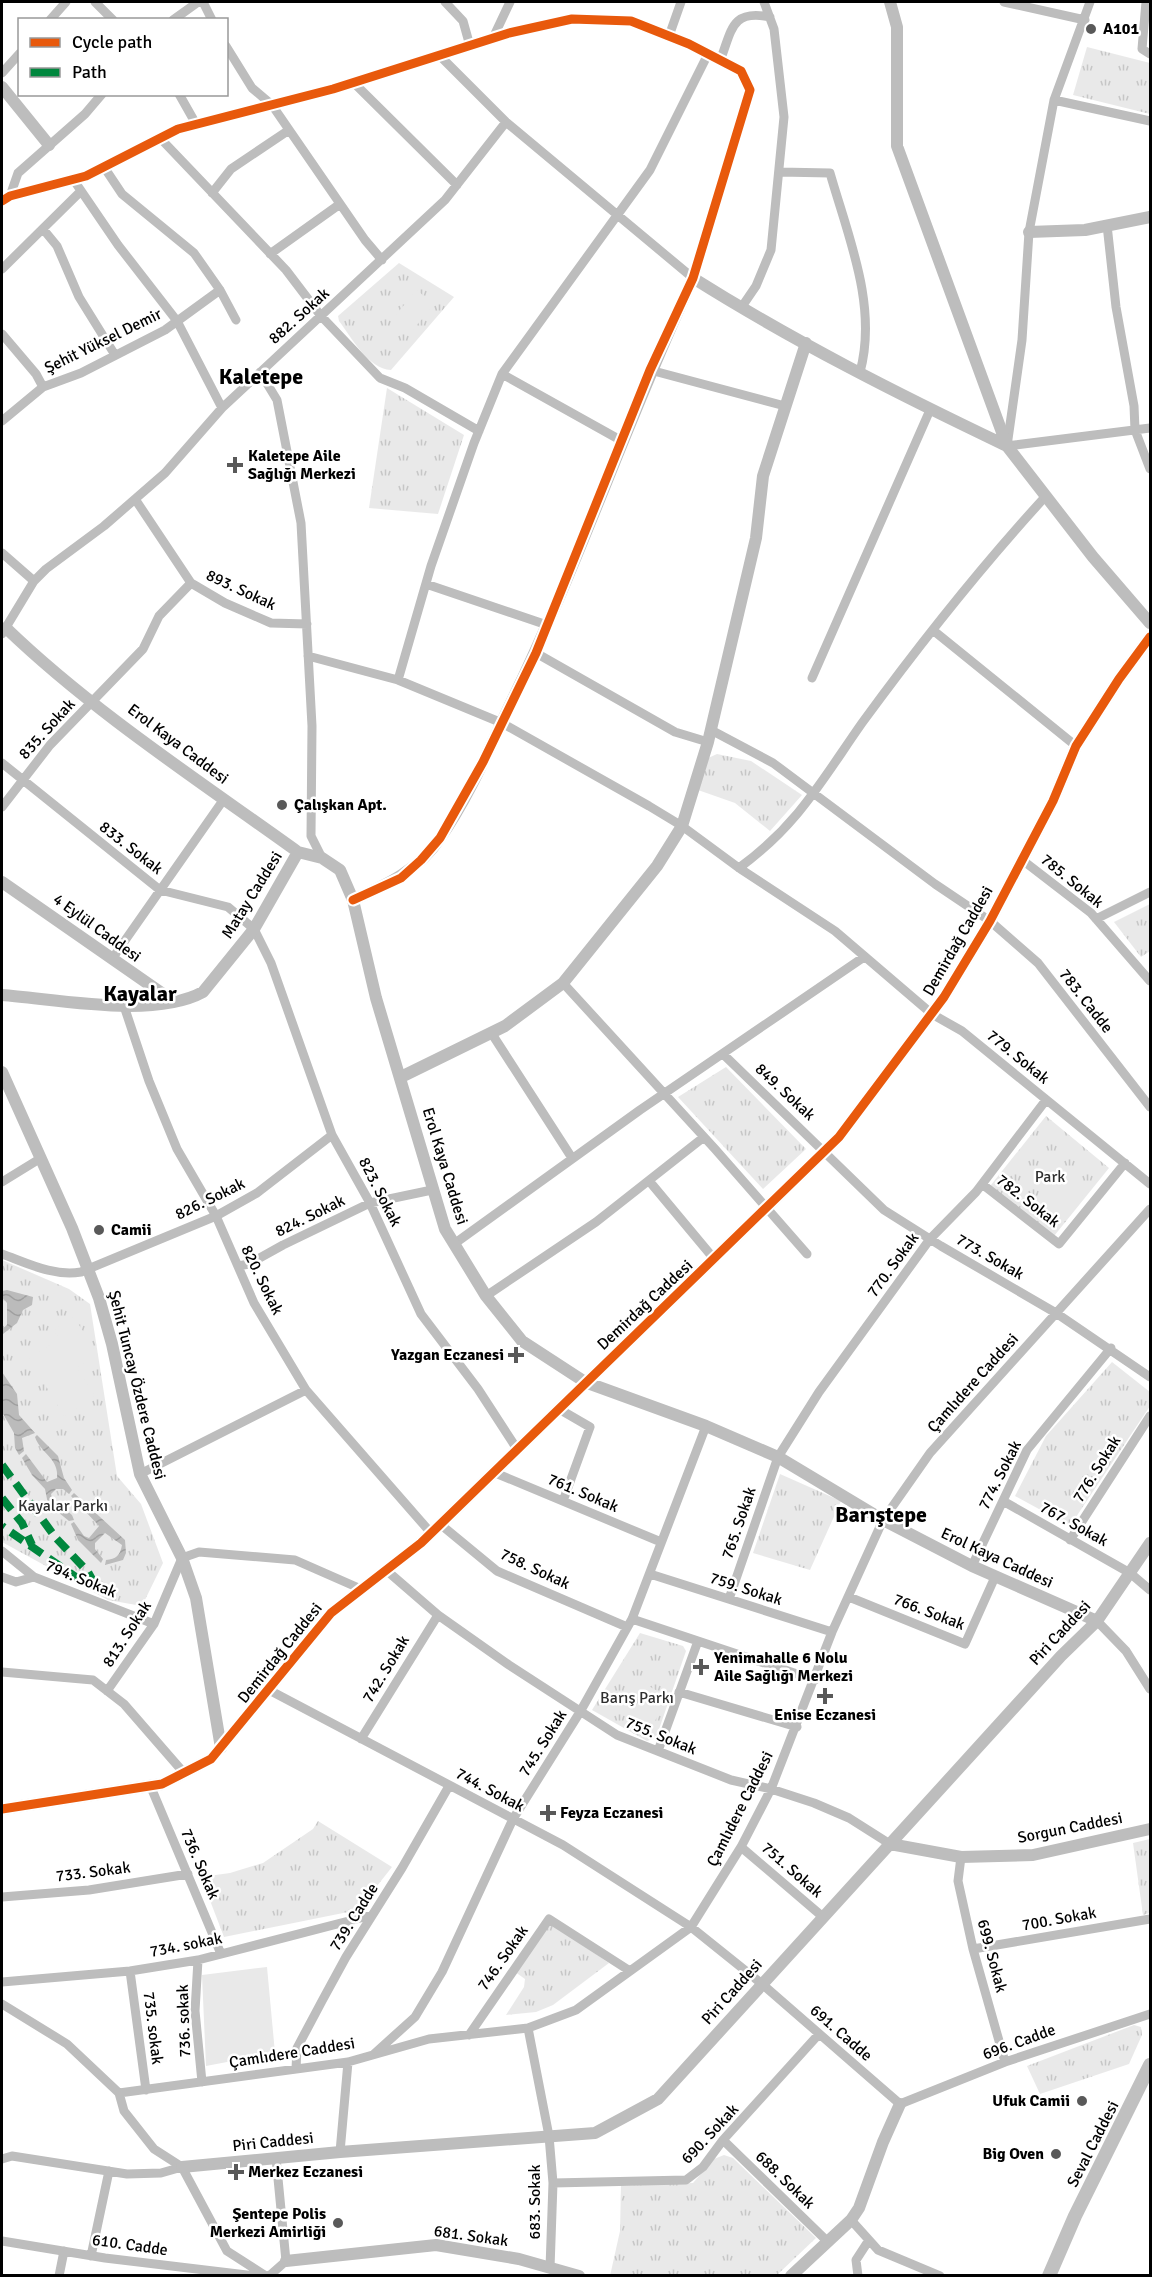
<svg xmlns="http://www.w3.org/2000/svg" width="1152" height="2277" font-family="Signika,sans-serif">
<style>
.park{fill:url(#park-tufts)}
.garden{fill:#e9e9e9}
.water{fill:url(#water-waves)}
.lines{fill:none;stroke-linecap:round;stroke-linejoin:round}
.minor{stroke:#bdbdbd;stroke-width:9}
.tertiary{stroke:#bdbdbd;stroke-width:12}
.secondary{stroke:#c0c0c0;stroke-width:14}
.quiet{stroke:#00873e;stroke-width:8;stroke-dasharray:15 8;stroke-linecap:butt}
.cycleway-casing{stroke:#fff;stroke-width:13}
.cycleway{stroke:#e8590c;stroke-width:9}
.poi-dot{fill:#595959;stroke:#fff;stroke-width:2}
.labels{text-anchor:middle;dominant-baseline:central;stroke-width:5;stroke-linejoin:round;paint-order:stroke}
.poi-label{font-size:16px;font-weight:bold;fill:#000;stroke:#fff;text-anchor:start}
.street-label{font-size:16px;fill:#000;stroke:#fff}
.park-label{font-size:16px;fill:#2e2e2e;stroke:#fff}
.district-label{font-size:22px;font-weight:bold;fill:#000;stroke:#fff}
</style>
<defs>
<pattern id="park-tufts" width="24" height="20" patternUnits="userSpaceOnUse" patternTransform="scale(1.5)"><rect width="24" height="20" fill="#e9e9e9"/><path d="M3 7l-1-3M5 7V3M7 7l1-3M15 17l-1-3M17 17v-4M19 17l1-3" fill="none" stroke="#c6c6c6"/></pattern>
<pattern id="water-waves" width="16" height="10" patternUnits="userSpaceOnUse" patternTransform="scale(1.5)"><rect width="16" height="10" fill="#bbb"/><path d="M0 5q4-4 8 0t8 0" fill="none" stroke="#9f9f9f"/></pattern>
</defs>
<rect width="100%" height="100%" fill="#fff"/>
<path class="park" d="M1087,47l63,16v51l-77,-19z
M399,263l55,34 -63,73c-23,-1 -39,-32 -52,-49l-1,-5z
M387,388l77,47 -26,79 -69,-6z
M717,754l34,7 51,34 -32,36 -35,-28 -37,-13 8,-31z
M1150,904v47l-9,6 -27,-35z
M726,1067l80,82 -43,40 -85,-92z
M1046,1116l63,52 -59,73 -63,-51z
M2,1260l67,29 21,15 27,172 24,28 22,59 -21,43 -34,-6 -106,-58z
M1112,1362l38,30v14l-80,120 -55,-30 31,-60z
M780,1474l61,27 -31,69 -57,-17z
M640,1633l43,13 3,5 -30,87 -9,3 -55,-31z
M318,1821l74,46 -34,43 -134,27 -23,-60 29,-4 33,-10 50,-34z
M1150,1839v74l-7,2 -10,-72z
M545,1920l64,43 -56,42 -17,7 -30,3 18,-28 1,-8 -14,-10z
M1134,2025l7,2 1,8 -13,29 -89,30 -13,-28z
M724,2155l9,3 83,80 -39,37 -167,1 10,-45 1,-45 72,-3 21,-24z"/>
<path class="garden" d="M417,290l17,15 -25,29 -17,-15z
M1066,1178l19,15 -27,34 -19,-15z
M74,1317l24,38 -21,13 18,28 -31,20 -35,-58 30,-19 -5,-9z
M647,1685l21,12 -18,33 -21,-11z
M267,1967l8,86 -69,13 -4,-91z"/>
<path class="water" d="M7,1290l26,7 -1,8 -9,5 -6,13 -14,11 -1,-5 5,-4v-22l-5,-6v-6z
M2,1372l15,22 2,21 16,18 -13,5 2,13 -5,4 -4,-7 -1,-15 -12,-21z
M37,1435l21,21 6,22 8,12 -3,4 -6,-5h-7l-5,5 1,4 20,17 2,5 -5,1 -21,-17 -3,-15 -13,-14 -10,-17 4,-4 21,28 10,-4c2,-20 -16,-24 -22,-41z
M74,1493l51,47 1,13 -3,7 -18,5 1,-5c10,-1 14,-4 16,-15l-17,-12 -10,10v6l8,10 -2,4 -23,-23 -7,-16 3,-2 10,14 5,2 10,-12 -28,-30z"/>
<g class="lines">
<path class="minor" d="M95,2l18,18
M203,2l9,18
M445,2l18,19 7,25
M1004,2l81,18
M1090,2l-36,98 -25,132 -7,108 -15,106 143,-18
M1146,2l-4,47 8,5
M50,20l16,-18
M173,20l25,-18
M669,36l12,-34
M493,38l17,-36
M226,46l26,42 20,17 93,135 17,20
M720,61c12,-31 11,-52 50,-44
M2,73l18,-20
M354,83l103,102
M179,94l17,30
M1054,100l96,21
M160,138l126,132 35,46 59,62 25,10 74,43
M104,167l18,27 72,59 26,37 16,30
M780,172l50,1c18,63 48,133 30,199
M73,179l45,66 59,76 45,87
M212,193l19,-24 58,-39
M10,196l8,-23 67,-59 17,-20
M2,201l8,-5 76,-20 92,-47 155,-40 176,-56 63,-14 59,2 58,23 52,27 9,19 -57,188 -187,-156 -66,-66
M1107,225l9,82 18,99 1,24 15,39
M43,229l14,17 22,51 36,58
M270,254l70,-50
M2,269l79,-78
M741,308l15,-22 15,-36 13,-133 -10,-88 -10,-27
M2,334l34,40 7,13
M650,370l135,36
M260,372l17,28 24,123 11,203 -1,110 11,22
M502,374l120,67
M2,421l41,-34 38,-14 84,-43 55,-40
M135,499l56,84 34,20 46,20 36,1
M2,553l32,28
M426,584l121,41
M934,631l142,115
M2,634l32,-53 12,-12 58,-43 61,-53 57,-65 223,-208 61,-78
M536,653l139,79 33,10
M308,656l90,24 104,43 147,83 33,20 57,42 96,63 97,83 30,17 188,153
M812,678l118,-268
M398,680l33,-114 43,-123 28,-69 148,-204 58,-116
M711,730l62,33 162,121 55,37 48,42 112,144
M2,763l158,127 68,17 26,22 17,34 61,172 38,68 51,111 57,75 39,60
M2,807l48,-62 93,-96 16,-33 32,-33
M1021,859l70,54 59,68
M739,868c59,-43 83,-88 123,-145 57,-78 118,-155 183,-226
M1096,919l54,-27
M112,959l112,-160
M563,983l152,166 92,105
M124,1006l25,75 28,68 39,67 38,87 52,87 125,143
M492,1034l80,124
M724,1055l160,155 57,36 115,67 94,64
M2,1182l39,-24
M650,1182l65,78
M982,1184l77,60 66,-81
M454,1244l186,-134 224,-153
M2,1254c25,9 52,23 79,18l135,-56 41,-23 75,-58
M238,1266l11,-2 34,-19 87,-42 62,-13
M486,1296l110,-74 108,-85
M559,1409l31,18 -27,74
M493,1472l168,70
M140,1474l166,-84
M1003,1501l127,72 20,17
M440,1524l57,47 130,56
M1070,1540l80,-124
M2,1551l32,26 120,47
M972,1566l55,-116 84,-102
M386,1570l52,45 71,50 108,70 114,45 40,9 43,14 35,15 41,26
M650,1574l182,58
M2,1577l14,5 18,-5
M849,1597l116,47 30,-67
M729,1599l49,-142 41,-65 111,-153 46,-47 70,-92
M632,1619l183,61
M1097,1621l29,30 24,38
M2,1672l91,8 31,24 60,69
M269,1690l294,155 128,82 71,57 138,120 105,-42 145,-48
M107,1691l47,-67 28,-66 17,-6 96,8 66,29
M679,1692l118,35
M361,1739l77,-124
M658,1751l40,-110
M150,1785l71,169
M741,1847l82,70
M961,1857l-3,24 15,68 32,113
M2,1897l87,-7 99,-16
M973,1949l177,-30
M198,1960l-3,51 7,71
M130,1971l16,119
M2,1982l128,-11 68,-11 174,-45
M2,2004l65,40 52,49 5,18 30,38 28,18 45,84 39,25
M528,2028l21,108 4,47 -3,85
M469,2035l80,-116 81,52
M374,2054l41,-37 27,-45 71,-153 67,-107 52,-93 74,-193
M296,2069l1,-21 25,-47 24,-44 56,-89 47,-82
M119,2093l229,-31 81,-23 99,-11 48,-18 115,-83 50,-80 30,-58 61,-157 51,-112 47,-67 220,-244
M723,2140l104,101
M340,2152l8,-90
M2,2159l10,-3 115,18 34,-1 21,-6
M553,2183l133,-3 17,-13 20,-27 96,-106
M851,2220l27,30 62,26
M2,2241l103,17 150,18
M91,2256l18,-85
M59,2276l5,-25
M269,2276l17,-15 -10,-103
M858,2276l-2,-16 13,-20"/>
<path class="tertiary" d="M890,2l7,25v119l110,300 86,111 57,66
M2,87l47,58
M1029,232l56,-2 65,-13
M6,628c86,83 195,154 292,224l24,6 18,12 13,30 23,98 69,231 41,67 36,45 63,41 121,44 72,31 105,63 89,46 125,55
M2,882l171,119
M353,900c34,-15 66,-30 87,-62 28,-40 49,-89 70,-133 68,-139 117,-286 183,-427 100,63 207,117 314,168
M2,995c54,4 152,24 201,-3l51,-63 44,-77
M2,1072l70,156 27,70 13,46 28,130 42,84 14,40 25,150
M401,1077l104,-51 58,-43 94,-117 25,-40 26,-84 48,-204 7,-62 43,-133
M2,1809l160,-25 49,-25 120,-146 90,-70 418,-406 105,-140 46,-76 63,-120 23,-55 43,-67 31,-42
M890,1844l71,13 72,-2 117,-26
M182,2167l158,-15 255,-19 63,-34 403,-443 36,-35 53,-78
M286,2261l150,-16 83,14 60,17
M791,2276l60,-56 8,-12 24,-66 17,-38"/>
<path class="secondary" d="M1049,2276l26,-60 75,-151"/>
<path class="quiet" d="M2,1465l54,73 32,34 5,9 -13,-1 -78,-54
M2,1498l20,25 10,22"/>
<g class="cycleway-casing">
<path id="cycleway" d="M2,201l8,-5 76,-20 92,-47 155,-40 176,-56 63,-14 59,2 58,23 52,27 9,19 -57,188 -43,92 -114,283 -53,109 -43,76 -19,22 -20,18 -48,22
M2,1809l160,-25 49,-25 120,-146 90,-70 418,-406 105,-140 46,-76 63,-120 23,-55 43,-67 31,-42"/>
</g>
<use href="#cycleway" class="cycleway"/>
</g>
<g class="poi-dot">
<circle cx="1091" cy="29" r="6"/>
<path d="M232 456h6v6h6v6h-6v6h-6v-6h-6v-6h6z"/>
<circle cx="282" cy="805" r="6"/>
<circle cx="99" cy="1230" r="6"/>
<path d="M513 1346h6v6h6v6h-6v6h-6v-6h-6v-6h6z"/>
<path d="M698 1658h6v6h6v6h-6v6h-6v-6h-6v-6h6z"/>
<path d="M822 1687h6v6h6v6h-6v6h-6v-6h-6v-6h6z"/>
<path d="M545 1804h6v6h6v6h-6v6h-6v-6h-6v-6h6z"/>
<circle cx="1082" cy="2101" r="6"/>
<circle cx="1056" cy="2154" r="6"/>
<path d="M233 2163h6v6h6v6h-6v6h-6v-6h-6v-6h6z"/>
<circle cx="338" cy="2223" r="6"/>
</g>
<g class="labels">
<g class="poi-label">
<text x="1103" y="29">A101</text>
<text x="248" y="456">Kaletepe Aile<tspan x="248" dy="18">Sağlığı Merkezi</tspan></text>
<text x="294" y="805">Çalışkan Apt.</text>
<text x="111" y="1230">Camii</text>
<text x="504" y="1355" text-anchor="end">Yazgan Eczanesi</text>
<text x="714" y="1658">Yenimahalle 6 Nolu<tspan x="714" dy="18">Aile Sağlığı Merkezi</tspan></text>
<text x="825" y="1715" text-anchor="middle">Enise Eczanesi</text>
<text x="560" y="1813">Feyza Eczanesi</text>
<text x="1070" y="2101" text-anchor="end">Ufuk Camii</text>
<text x="1044" y="2154" text-anchor="end">Big Oven</text>
<text x="248" y="2172">Merkez Eczanesi</text>
<text x="326" y="2214" text-anchor="end">Şentepe Polis<tspan x="326" dy="18">Merkezi Amirliği</tspan></text>
</g>
<g class="street-label">
<text transform="translate(299 316) rotate(-42)">882. Sokak</text>
<text transform="translate(103 341) rotate(-26)">Şehit Yüksel Demir</text>
<text transform="translate(241 590) rotate(25)">893. Sokak</text>
<text transform="translate(47 729) rotate(-48)">835. Sokak</text>
<text transform="translate(178 744) rotate(37)">Erol Kaya Caddesi</text>
<text transform="translate(131 848) rotate(38)">833. Sokak</text>
<text transform="translate(1072 881) rotate(39)">785. Sokak</text>
<text transform="translate(252 895) rotate(-58)">Matay Caddesi</text>
<text transform="translate(97 928) rotate(36)">4 Eylül Caddesi</text>
<text transform="translate(958 941) rotate(-60)">Demirdağ Caddesi</text>
<text transform="translate(1086 1001) rotate(52)">783. Cadde</text>
<text transform="translate(1018 1057) rotate(39)">779. Sokak</text>
<text transform="translate(785 1092) rotate(43)">849. Sokak</text>
<text transform="translate(445 1166) rotate(73)">Erol Kaya Caddesi</text>
<text transform="translate(380 1192) rotate(63)">823. Sokak</text>
<text transform="translate(210 1199) rotate(-26)">826. Sokak</text>
<text transform="translate(1028 1201) rotate(38)">782. Sokak</text>
<text transform="translate(310 1216) rotate(-26)">824. Sokak</text>
<text transform="translate(990 1257) rotate(30)">773. Sokak</text>
<text transform="translate(893 1265) rotate(-54)">770. Sokak</text>
<text transform="translate(262 1280) rotate(64)">820. Sokak</text>
<text transform="translate(645 1305) rotate(-43)">Demirdağ Caddesi</text>
<text transform="translate(973 1383) rotate(-48)">Çamlıdere Caddesi</text>
<text transform="translate(137 1385) rotate(76)">Şehit Tuncay Özdere Caddesi</text>
<text transform="translate(1097 1469) rotate(-58)">776. Sokak</text>
<text transform="translate(1000 1475) rotate(-63)">774. Sokak</text>
<text transform="translate(583 1493) rotate(23)">761. Sokak</text>
<text transform="translate(739 1523) rotate(-71)">765. Sokak</text>
<text transform="translate(1074 1524) rotate(29)">767. Sokak</text>
<text transform="translate(997 1558) rotate(25)">Erol Kaya Caddesi</text>
<text transform="translate(535 1569) rotate(25)">758. Sokak</text>
<text transform="translate(81 1579) rotate(22)">794. Sokak</text>
<text transform="translate(746 1589) rotate(18)">759. Sokak</text>
<text transform="translate(929 1612) rotate(21)">766. Sokak</text>
<text transform="translate(1060 1633) rotate(-47)">Piri Caddesi</text>
<text transform="translate(127 1634) rotate(-57)">813. Sokak</text>
<text transform="translate(280 1653) rotate(-51)">Demirdağ Caddesi</text>
<text transform="translate(386 1669) rotate(-59)">742. Sokak</text>
<text transform="translate(661 1736) rotate(22)">755. Sokak</text>
<text transform="translate(543 1743) rotate(-58)">745. Sokak</text>
<text transform="translate(490 1790) rotate(28)">744. Sokak</text>
<text transform="translate(740 1809) rotate(-63)">Çamlıdere Caddesi</text>
<text transform="translate(1070 1828) rotate(-11)">Sorgun Caddesi</text>
<text transform="translate(200 1864) rotate(67)">736. Sokak</text>
<text transform="translate(792 1870) rotate(41)">751. Sokak</text>
<text transform="translate(93 1872) rotate(-7)">733. Sokak</text>
<text transform="translate(354 1917) rotate(-58)">739. Cadde</text>
<text transform="translate(1059 1919) rotate(-10)">700. Sokak</text>
<text transform="translate(186 1945) rotate(-11)">734. sokak</text>
<text transform="translate(992 1956) rotate(75)">699. Sokak</text>
<text transform="translate(503 1958) rotate(-55)">746. Sokak</text>
<text transform="translate(732 1992) rotate(-48)">Piri Caddesi</text>
<text transform="translate(184 2021) rotate(-92)">736. sokak</text>
<text transform="translate(153 2028) rotate(83)">735. sokak</text>
<text transform="translate(841 2033) rotate(41)">691. Cadde</text>
<text transform="translate(1019 2042) rotate(-20)">696. Cadde</text>
<text transform="translate(292 2053) rotate(-9)">Çamlıdere Caddesi</text>
<text transform="translate(710 2134) rotate(-47)">690. Sokak</text>
<text transform="translate(273 2142) rotate(-6)">Piri Caddesi</text>
<text transform="translate(1093 2144) rotate(-63)">Seval Caddesi</text>
<text transform="translate(785 2180) rotate(44)">688. Sokak</text>
<text transform="translate(535 2202) rotate(-90)">683. Sokak</text>
<text transform="translate(471 2236) rotate(8)">681. Sokak</text>
<text transform="translate(130 2245) rotate(8)">610. Cadde</text>
</g>
<g class="park-label">
<text x="1050" y="1177">Park</text>
<text x="63" y="1506">Kayalar Parkı</text>
<text x="637" y="1698">Barış Parkı</text>
</g>
<g class="district-label">
<text x="261" y="376">Kaletepe</text>
<text x="140" y="993">Kayalar</text>
<text x="881" y="1514">Barıştepe</text>
</g>
</g>
<rect width="1152" height="2277" fill="none" stroke="#000000" stroke-width="6"/>
<rect x="18" y="18" width="210" height="78" fill="#ffffff" stroke="#999999" stroke-width="1.5"/>
<rect x="30" y="38" width="30" height="9" fill="#e8590c" stroke="#999999" stroke-width="1.5"/>
<text x="72" y="48" font-size="18" fill="#000000">Cycle path</text>
<rect x="30" y="68" width="30" height="9" fill="#00873e" stroke="#999999" stroke-width="1.5"/>
<text x="72" y="78" font-size="18" fill="#000000">Path</text>
</svg>
